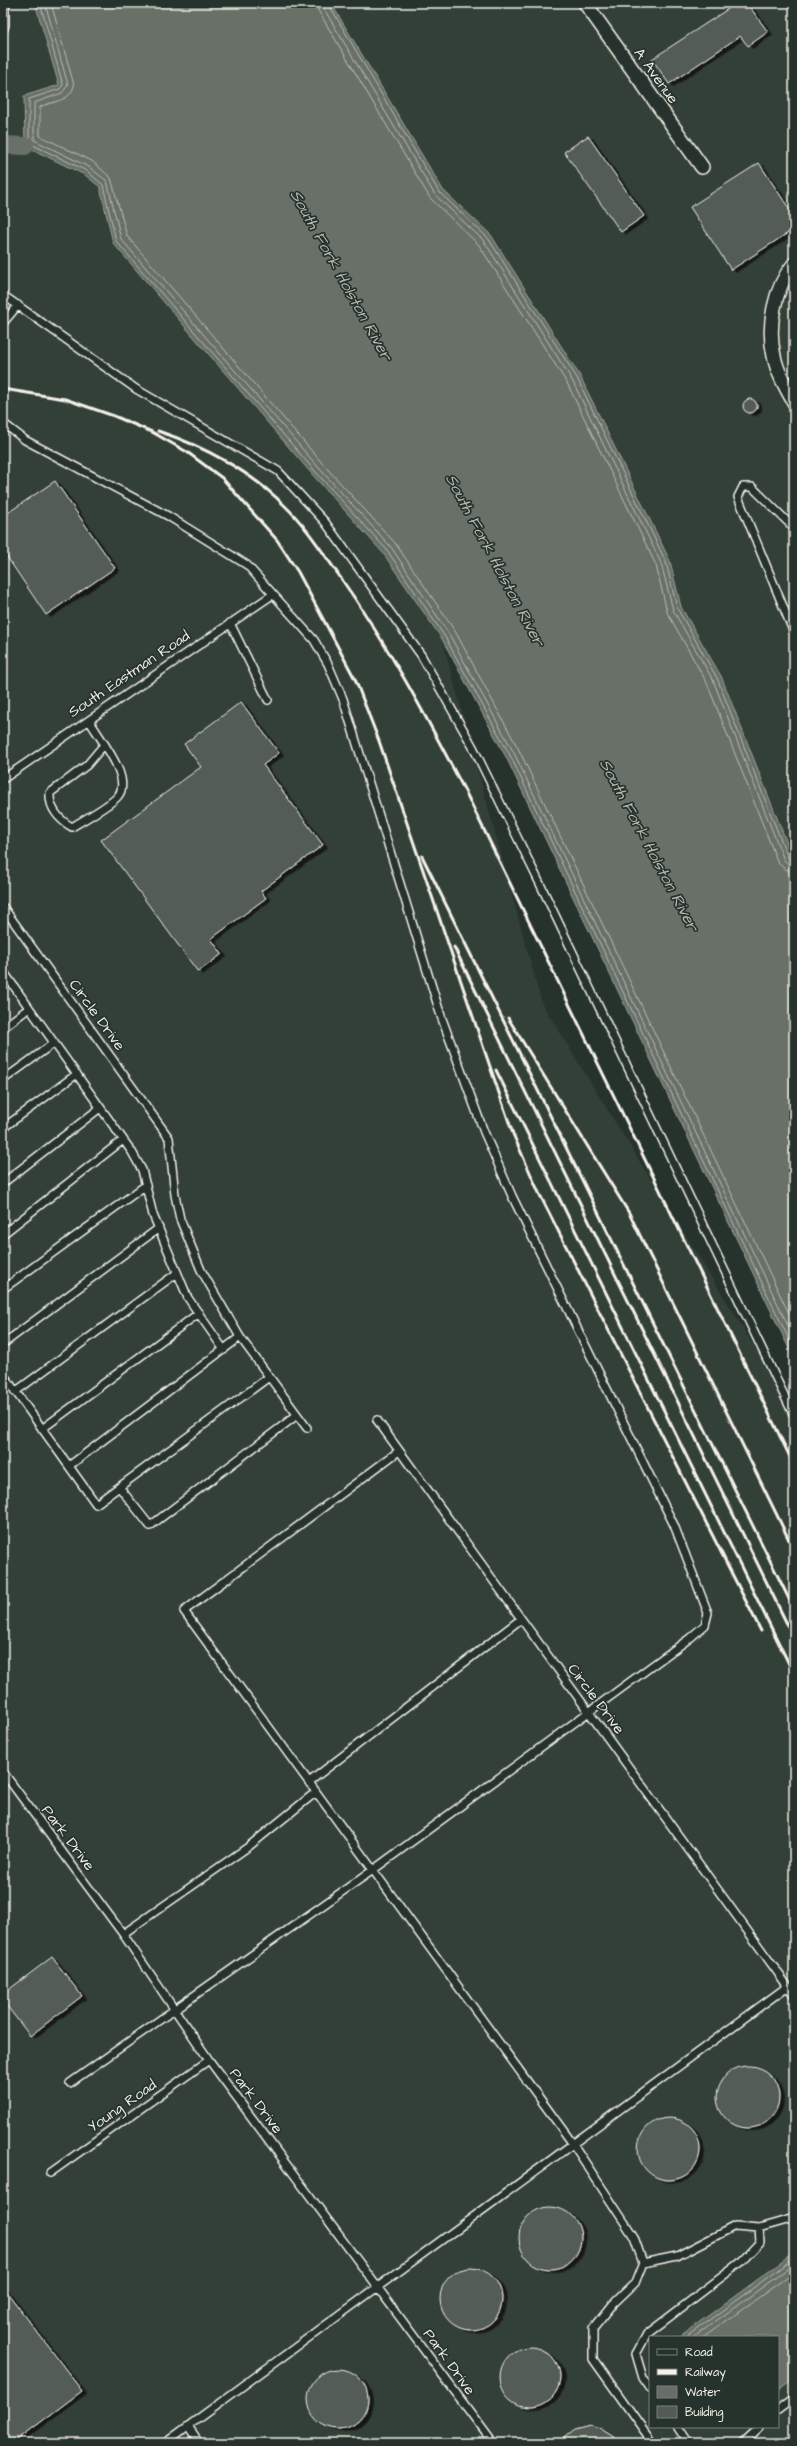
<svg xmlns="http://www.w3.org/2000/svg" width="797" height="2446" font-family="'Architects Daughter',sans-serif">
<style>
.built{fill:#333f39;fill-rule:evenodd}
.water{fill:#676f68;stroke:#9fa39b}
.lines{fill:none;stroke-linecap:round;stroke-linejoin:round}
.shore{stroke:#bcbdb5;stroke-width:1}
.canal{stroke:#676f68;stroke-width:18}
.building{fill:#525c55;stroke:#f4f1e8;filter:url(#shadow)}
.service-casing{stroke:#f4f1e8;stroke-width:10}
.minor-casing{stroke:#f4f1e8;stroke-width:16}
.service{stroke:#26332d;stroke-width:7}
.minor{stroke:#26332d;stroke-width:13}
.rail{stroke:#f4f1e8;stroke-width:3}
.labels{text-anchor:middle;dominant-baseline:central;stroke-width:3.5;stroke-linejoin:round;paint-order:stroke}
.street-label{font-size:15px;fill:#f4f1e8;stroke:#26332d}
.water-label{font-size:16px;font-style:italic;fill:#bcbdb5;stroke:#26332d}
</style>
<defs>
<filter id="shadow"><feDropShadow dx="4.5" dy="2.5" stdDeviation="0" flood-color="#0009"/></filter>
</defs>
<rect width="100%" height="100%" fill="#26332d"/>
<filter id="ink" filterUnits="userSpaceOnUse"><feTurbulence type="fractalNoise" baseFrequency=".025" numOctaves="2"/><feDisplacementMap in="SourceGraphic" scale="8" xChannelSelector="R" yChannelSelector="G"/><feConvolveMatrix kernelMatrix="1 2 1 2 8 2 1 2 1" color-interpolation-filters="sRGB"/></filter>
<g filter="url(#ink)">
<path class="built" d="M3,3h32l24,82 -34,61 60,29 15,12 13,56 198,230 72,80 59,86 100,365 252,406v1033h-791zM650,2337h128v90h-128z
M331,3h463v858l-73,-185 -40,-69 -11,-47 -90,-184 -89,-141 -48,-45z"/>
<path class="water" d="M35,3h296l112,187 48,45 89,141 90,185 11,46 40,69 73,185v498l-288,-602 -64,-118 -59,-86 -72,-80 -198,-230 -13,-56 -15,-12 -60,-29 -1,-50 35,-11z
M794,2253v125l-16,12v-53h-99z"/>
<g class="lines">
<path class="shore" d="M40,3l23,82 -3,4 -31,10v44l58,28 16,14 13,56 198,229 73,80 58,87 65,118 284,595
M45,3l23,82 -6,8 -28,10v37l55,27 18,14 14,58 197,228 73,80 58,87 65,119 280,585
M51,3l23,82c-3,17 -22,16 -34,22v29l52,25 19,17 16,58 195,227 73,80 60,88 64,119 275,574
M316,3l3,9 111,186 49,47 88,138 89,182 11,47 40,71 71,180 7,6 9,3
M322,3l2,6 111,186 49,46 88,139 89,183 12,47 40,70 71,180 4,4 6,2
M328,3l111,189 49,46 89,140 89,184 11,46 40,70 71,180 6,3
M686,2337l108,-79
M694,2337l100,-73
M704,2337l90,-65"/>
<path class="canal" d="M3,145l22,1"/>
</g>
<path class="building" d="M737,3h10l21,29 -20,14 -8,-10 -71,48 -17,-25z
M588,136l56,80 -23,16 -57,-80z
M759,163l35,53v13l-63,41 -41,-63z
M743 406a7 7 0 1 1 14 0a7 7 0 1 1-14 0Z
M55,481l60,87 -69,47 -43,-64v-35z
M241,702l38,51 -16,12 60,80 -62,46 5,7 -55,41 11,15 -24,18 -97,-132 100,-73 -17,-23z
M52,1957l30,39 -52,40 -27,-35v-7z
M717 2097a31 31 0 1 1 62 0a31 31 0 1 1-62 0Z
M638 2149a31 31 0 1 1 62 0a31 31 0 1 1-62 0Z
M519 2238a31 31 0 1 1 62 0a31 31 0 1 1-62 0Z
M440 2299a31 31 0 1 1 62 0a31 31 0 1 1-62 0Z
M3,2287l79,104 -69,52h-10z
M500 2377a30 30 0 1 1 60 0a30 30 0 1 1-60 0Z
M308 2399a30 30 0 1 1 60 0a30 30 0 1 1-60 0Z
M590,2426l10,3 22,14h-65l17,-13z"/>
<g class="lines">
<g class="service-casing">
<path id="service" d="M3,31l2,-6v-22
M3,295l133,94 142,82 47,51 96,133 52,92 72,147 249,522
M3,323l15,-18
M3,423l22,17 143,76 79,49 67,75 14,24 15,35 98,317 43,116 28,64 162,329 34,88 -3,12 -15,13 -317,232 -303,213
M794,528l-42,-41h-9l-5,10 56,136
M230,623l38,77
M89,720c10,18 44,58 29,76 -7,9 -35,24 -46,31 -13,-7 -23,-19 -22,-34l37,-28 16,-19
M3,779l269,-184
M3,907l166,231 6,57 5,24 21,51 39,67 67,91
M3,971l129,181 10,18 11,45 35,83 36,52
M3,1028l26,-20
M3,1080l51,-37
M3,1128l74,-54
M3,1183l97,-75
M3,1234l120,-94
M3,1289l143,-104
M3,1344l156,-116
M3,1374l93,130 173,-127
M15,1392l162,-119
M377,1420l417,575
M42,1429l157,-116
M399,1451l-215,160 389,533 61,93 9,26 -8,20 -21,20 -21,26v30l60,84
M69,1466l171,-129
M120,1488l30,38 147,-111
M3,1772l120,162 86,126 284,383
M309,1782l212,-163
M123,1934l125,-87 68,-55
M50,2173l159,-113
M643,2263l34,-7 58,-30 24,2 35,-10
M650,2388l-7,-10 -7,-24 11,-20 93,-71 20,-21 -1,-14
M778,2410l16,-12
M188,2427l11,16
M678,2427l11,16
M165,2443l623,-457
M742,2443l17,-16"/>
</g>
<g class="minor-casing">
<path id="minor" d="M585,3l117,164
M794,264c-20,24 -27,63 -20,92 3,16 12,32 20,46"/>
</g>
<use href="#service" class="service"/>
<use href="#minor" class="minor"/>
<path class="rail" d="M3,389l62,10 49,17 38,16 35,20 35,26 55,62 21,32 57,107 24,62 134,393 26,59 222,438
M158,431c45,15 92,40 126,74 21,20 37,45 54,69 49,69 89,144 128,219l328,672
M422,856l372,753
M454,947l340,691
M508,1018l121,195 165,337
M496,1070l298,604"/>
</g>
</g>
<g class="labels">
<g class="street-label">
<text transform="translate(656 76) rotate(54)">A Avenue</text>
<text transform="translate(129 674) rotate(-34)">South Eastman Road</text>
<text transform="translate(97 1015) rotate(54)">Circle Drive</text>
<text transform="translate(596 1699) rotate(53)">Circle Drive</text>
<text transform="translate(68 1838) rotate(53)">Park Drive</text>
<text transform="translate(256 2101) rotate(53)">Park Drive</text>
<text transform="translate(122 2106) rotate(-35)">Young Road</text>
<text transform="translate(449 2362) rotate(54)">Park Drive</text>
</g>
<g class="water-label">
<text transform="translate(341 275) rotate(61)">South Fork Holston River</text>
<text transform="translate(495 560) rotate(62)">South Fork Holston River</text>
<text transform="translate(649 845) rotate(62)">South Fork Holston River</text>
</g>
</g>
<rect width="797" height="2446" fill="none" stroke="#26332d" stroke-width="16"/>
<rect x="8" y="8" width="781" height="2430" fill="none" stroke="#f4f1e8" stroke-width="1.5" filter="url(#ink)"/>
<rect x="649" y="2336" width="130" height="92" fill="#26332d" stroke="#787f78"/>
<rect x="657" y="2349" width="20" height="6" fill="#26332d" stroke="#787f78"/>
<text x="685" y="2356" font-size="12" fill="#f4f1e8">Road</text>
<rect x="657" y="2369" width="20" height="6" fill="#f4f1e8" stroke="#787f78"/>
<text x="685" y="2376" font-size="12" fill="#f4f1e8">Railway</text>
<rect x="657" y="2386" width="20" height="12" fill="#676f68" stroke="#787f78"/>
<text x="685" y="2396" font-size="12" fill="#f4f1e8">Water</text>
<rect x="657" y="2406" width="20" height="12" fill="#525c55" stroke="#787f78"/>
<text x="685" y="2416" font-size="12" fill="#f4f1e8">Building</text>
</svg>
